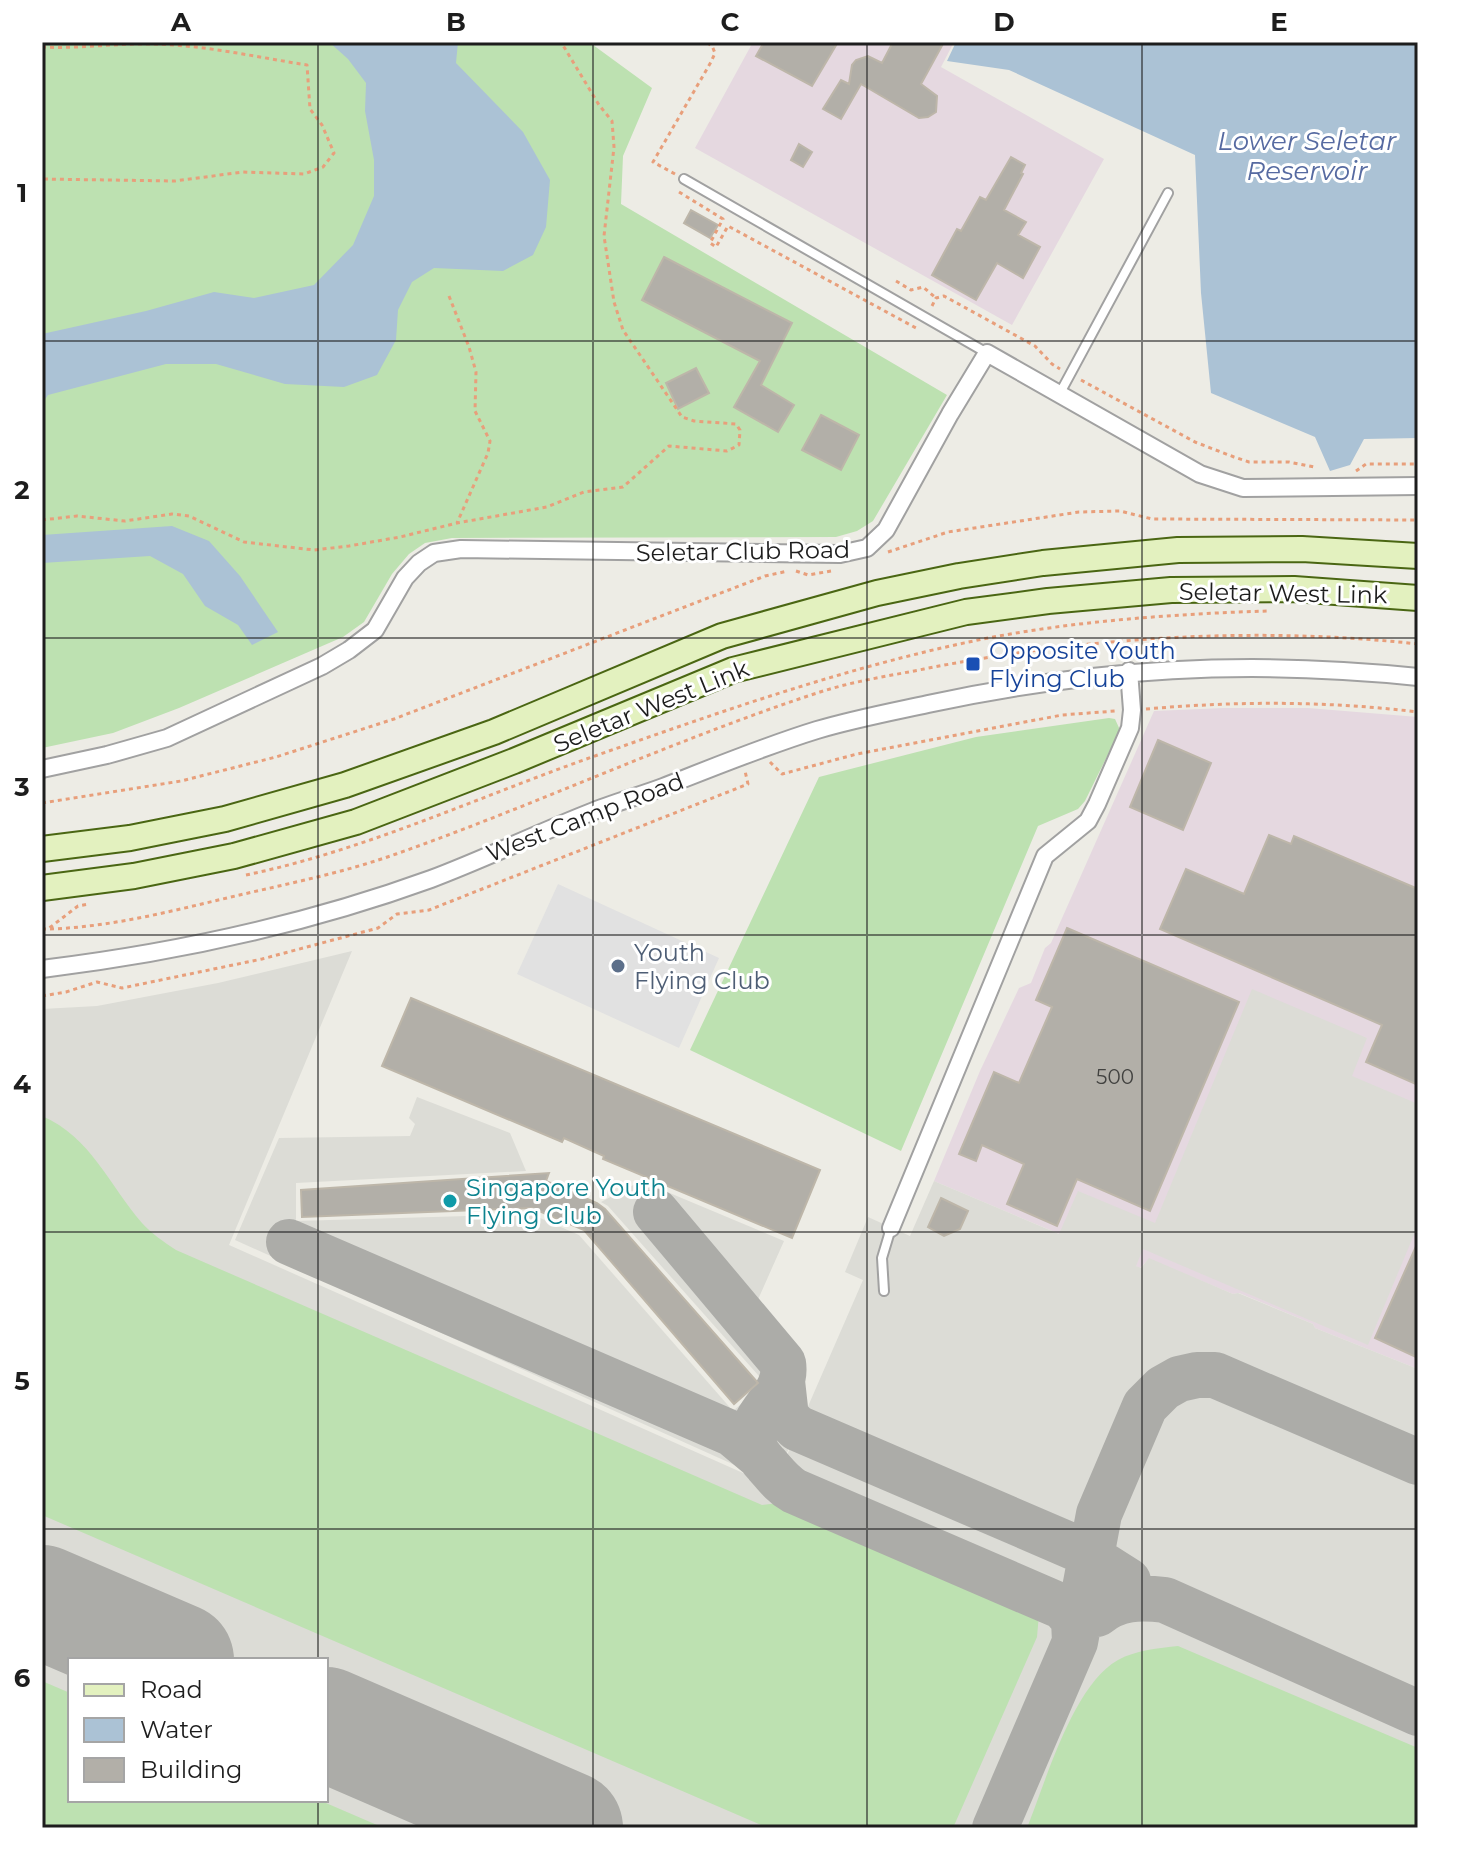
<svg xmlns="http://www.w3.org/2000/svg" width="1460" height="1870" font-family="Montserrat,sans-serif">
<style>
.industrial{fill:#e5d8e0}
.airport{fill:#dcdcd6;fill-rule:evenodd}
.grass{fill:#bde1b1}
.parking{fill:#e1e1e1}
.water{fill:#abc2d5}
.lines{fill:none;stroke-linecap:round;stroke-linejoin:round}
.taxiway{stroke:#acaca8;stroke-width:46}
.runway{stroke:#acaca8;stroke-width:114}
.building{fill:#b2afa8;stroke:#bdb6a9;stroke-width:2}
.service-casing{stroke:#a1a1a1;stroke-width:12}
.minor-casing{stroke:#a1a1a1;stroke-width:20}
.secondary-casing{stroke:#4a6613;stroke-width:28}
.path{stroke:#e89f7b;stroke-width:3;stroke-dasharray:4 4;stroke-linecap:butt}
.service{stroke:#fff;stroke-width:8}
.minor{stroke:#fff;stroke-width:16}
.secondary{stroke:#e3f1bf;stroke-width:24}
.grid{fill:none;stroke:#1d1d1d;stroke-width:2;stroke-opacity:0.55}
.transit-dot{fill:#1a4fb4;stroke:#fff;stroke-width:3}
.service-dot{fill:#5c6f8a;stroke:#fff;stroke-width:3}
.culture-dot{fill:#0f9aa8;stroke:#fff;stroke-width:3}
.labels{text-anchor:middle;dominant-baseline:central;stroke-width:6;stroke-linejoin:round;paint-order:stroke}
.number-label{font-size:20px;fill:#424240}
.street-label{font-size:24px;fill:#1d1d1d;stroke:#fff}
.transit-label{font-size:24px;fill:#164399;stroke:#fff;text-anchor:start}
.service-label{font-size:24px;fill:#4e5e75;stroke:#fff;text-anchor:start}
.culture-label{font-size:24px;fill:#0d838f;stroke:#fff;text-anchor:start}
.water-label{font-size:26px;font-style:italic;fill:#566aa1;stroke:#fff}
.neatline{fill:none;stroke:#1d1d1d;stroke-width:3}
.grid-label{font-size:26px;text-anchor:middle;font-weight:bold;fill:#1d1d1d}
</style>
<rect width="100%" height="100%" fill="#edece5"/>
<path class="industrial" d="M753,42h201l-13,25 163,92 -92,166 -317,-177z
M1224,708h84l110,9v652l-103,-41 -2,-4 -74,-31 -6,1 -84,-35 -9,9 -206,-87 46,-110 39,-83 12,-5 14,-35 6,-5 103,-232z"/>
<path class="airport" d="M352,951l-123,294 539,239 8,-3 23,-54 -24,51 -5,3 -535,-241 44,-102 131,-2 5,-12 -6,-6 8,-21 93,36 16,38 -230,12v38l235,-7 48,21 154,176 32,-28 -157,-177 -7,-4 40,-21 143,60 -28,63 50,59 -7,32 7,16 57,-131 -18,-8 23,-55 42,19 24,-55 125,53 19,-43 77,32 97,-234 115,49 -15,38 66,28v121l-50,120 -225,-96 -7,17 5,2 8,-10 84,36 5,-1 75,31 2,4 103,41v459h-1376v-819l55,-3 121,-23zM70,1660h256v140h-256z"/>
<path class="grass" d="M42,42h547l63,46 -29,68 -2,48 326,191 -74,126 -16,10 -21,6 -384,1 -27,5 -16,11 -17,20 -28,48 -21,15 -164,71 -66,25 -71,15z
M1109,718l6,1 5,11 -35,71 -7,8 -40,17 -137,325 -211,-101 129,-273 157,-40z
M42,1116c49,21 67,69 100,107 10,11 22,19 34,27l586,255 25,-3 242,103 10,9 -2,23 -84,191h-185l-726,-313z
M1178,1646l240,102v80h-391c19,-47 46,-143 91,-168 18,-10 41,-12 60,-14z
M42,1681l28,12v107h249l65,28h-342z"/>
<path class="parking" d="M558,884l161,74 -40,90 -162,-74z"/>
<path class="water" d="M329,42h129l-2,21 67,69 27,48 -4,47 -13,28 -30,16 -69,-3 -22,14 -14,28 -2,30 -19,35 -33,12 -59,-3 -69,-20h-50l-118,31 -6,9v-70l104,-23 68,-19 40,6 60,-13 39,-40 21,-49v-36l-9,-49 1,-28 -18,-24z
M956,42h462v396l-54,1 -14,26 -20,6 -15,-34 -104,-44 -10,-100 -6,-138 -186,-85 -62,-9z
M172,526l37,15 31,35 38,56 -26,13 -14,-20 -33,-19 -22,-32 -33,-18 -108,7v-28z"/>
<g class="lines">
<path class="taxiway" d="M656,1212l127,151c7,42 -57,59 -17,101 9,10 16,20 28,27l269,116 11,13 1,22
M289,1242l444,192 24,20
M782,1381l4,36 11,11 279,120 52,33
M1097,1614c21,-17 43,-17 68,-14l253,113
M995,1828l80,-186 24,-128 46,-108 18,-18 16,-9 18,-4h18l203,87"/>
<path class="runway" d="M42,1602l135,58
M326,1724l240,104"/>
</g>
<path class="building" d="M764,42h74l-26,44 -56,-30z
M893,42h51l-23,42 16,12 -1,16 -8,5 -9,1 -58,-34 -20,35 -18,-10 18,-29 8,4 3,-19 4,-5 12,-4 14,7z
M799,144l13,8 -9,15 -12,-7z
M1011,157l14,8 -4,8 2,1 -19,36 22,12 -8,13 22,12 -17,31 -26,-15 -21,37 -44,-25 25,-46 4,2 19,-34 6,3z
M691,210l27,15 -8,13 -26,-15z
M664,257l128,66 -31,62 33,20 -16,27 -44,-25 26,-46 -118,-61z
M696,368l13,25 -31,16 -12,-26z
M821,415l38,20 -18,35 -39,-20z
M1158,740l53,23 -28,67 -53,-23z
M1269,835l22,9 3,-8 124,53v196l-52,-23 16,-37 -222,-96 26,-60 58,25z
M1067,928l172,74 -89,209 -73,-32 -20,47 -50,-22 17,-40 -42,-19 -6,16 -17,-7 35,-82 25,11 33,-76 -16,-7z
M411,998l409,172 -28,68 -189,-79 1,-3 -40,-18 -2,4 -180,-76z
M549,1173l-3,8 51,22 8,6 153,174 -24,21 -150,-174 -52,-22 -230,9 -1,-27z
M941,1198l27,13 -8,18 -16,7 -16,-9z
M1418,1242v116l-43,-20z"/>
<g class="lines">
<g class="service-casing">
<path id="service" d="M684,179l303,174
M1060,393l108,-200
M884,1291l-2,-33 9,-30"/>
</g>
<g class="minor-casing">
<path id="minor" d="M42,769l65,-14 60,-17 155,-72 27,-16 26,-20 30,-52 14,-15 15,-10 27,-4 379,5 27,-6 19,-18 64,-116 37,-61 213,121 43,14 175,-2
M42,969c131,-16 265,-45 389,-90 53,-20 105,-45 158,-66 24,-10 50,-17 74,-26 51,-20 102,-41 154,-57 37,-11 74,-18 111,-26 169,-36 319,-45 490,-27
M891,1228l154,-372 43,-35 9,-17 33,-76 2,-18 -3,-39"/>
</g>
<g class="secondary-casing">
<path id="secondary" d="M42,849l88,-11 95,-19 120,-34 149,-53 228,-96 155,-43 82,-17 84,-13 135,-13 124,-1 116,7
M42,888l92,-12 100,-20 122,-34 158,-61 219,-91 233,-58 82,-11 123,-11 123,-1 124,9"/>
</g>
<path class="path" d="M42,47c37,2 74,-4 111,-3 51,1 103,13 154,21l3,44 12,16 12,28 -11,14 -19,7 -61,-2 -68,9 -133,-2
M675,174l-22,-12 58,-100 4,-9 -3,-7 -6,-4
M679,192l44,27 -13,24 6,4 12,-21 188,102
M896,281l15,9 12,-3 13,11
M449,296l20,51 7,25 -1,39 15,30 -2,12 -31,70
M932,306l4,-8 8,-2 91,50 17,18 8,5
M1081,380l114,62 39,15 15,5h40l25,5 2,2
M1356,471l10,-7h52
M42,520l35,-4 48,5 47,-7 17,2 55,26 70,8 35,-4 51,-9 57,-14 90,-16 37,-15 39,-5 46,-41 58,5 12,-6 1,-15 -4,-6 -42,-3 -12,-4 -59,-87 -9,-28 -10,-66 10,-89 -2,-26 -13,-16 -38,-63
M888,552l60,-20 131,-20 41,-1 32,8 266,1
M796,571l12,4 23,-4
M1146,709c92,-8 181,-8 272,3
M770,762l12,12 75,-20 205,-39 53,-4
M42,803l139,-22 95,-24 118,-38 371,-143 23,-5
M246,875c115,-24 221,-73 332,-113 133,-47 267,-95 405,-123 92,-18 190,-25 284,-28
M42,929h6l30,-23 11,-2
M50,929c61,-2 122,-18 181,-32 55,-13 112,-24 165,-43 142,-50 280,-115 424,-162 34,-11 69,-16 104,-23 161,-32 331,-43 494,-25
M42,996l24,-4 31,-10 25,6 140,-29 116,-31 19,-14 32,-4 319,-126 -3,-13"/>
<use href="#service" class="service"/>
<use href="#minor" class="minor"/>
<use href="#secondary" class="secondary"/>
</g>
<path class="grid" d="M318,42v1618M593,42v1786M867,42v1786M1142,42v1786M42,341h1376M42,638h1376M42,935h1376M42,1232h1376M42,1529h1376M318,1800v28"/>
<rect class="transit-dot" x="965" y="656" width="16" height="16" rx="4"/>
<circle class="service-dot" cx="618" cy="966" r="8"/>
<circle class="culture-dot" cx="450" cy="1201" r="8"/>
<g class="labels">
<g class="number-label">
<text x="1115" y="1077">500</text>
</g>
<g class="street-label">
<text transform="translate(743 551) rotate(-1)">Seletar Club Road</text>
<text transform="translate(1283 593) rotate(1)">Seletar West Link</text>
<text transform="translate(651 706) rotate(-22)">Seletar West Link</text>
<text transform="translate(585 817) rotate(-21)">West Camp Road</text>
</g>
<g class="transit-label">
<text x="989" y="650">Opposite Youth<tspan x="989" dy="28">Flying Club</tspan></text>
</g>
<g class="service-label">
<text x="634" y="952">Youth<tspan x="634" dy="28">Flying Club</tspan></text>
</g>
<g class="culture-label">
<text x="466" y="1187">Singapore Youth<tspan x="466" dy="28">Flying Club</tspan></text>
</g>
<g class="water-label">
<text x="1307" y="141">Lower Seletar<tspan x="1307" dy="30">Reservoir</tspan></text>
</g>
</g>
<rect width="1460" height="1870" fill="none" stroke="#ffffff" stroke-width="88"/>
<rect x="68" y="1658" width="260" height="144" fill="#ffffff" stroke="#a5a5a5" stroke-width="2"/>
<rect x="84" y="1684" width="40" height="12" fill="#e3f1bf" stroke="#a5a5a5" stroke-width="2"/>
<text x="140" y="1698" font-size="24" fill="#1d1d1d">Road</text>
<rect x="84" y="1718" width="40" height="24" fill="#abc2d5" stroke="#a5a5a5" stroke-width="2"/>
<text x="140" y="1738" font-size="24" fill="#1d1d1d">Water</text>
<rect x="84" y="1758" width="40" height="24" fill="#b2afa8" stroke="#a5a5a5" stroke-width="2"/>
<text x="140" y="1778" font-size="24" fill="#1d1d1d">Building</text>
<rect x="44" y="44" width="1372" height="1782" class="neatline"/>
<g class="grid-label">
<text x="181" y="31">A</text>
<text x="456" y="31">B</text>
<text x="730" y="31">C</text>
<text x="1004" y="31">D</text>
<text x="1279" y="31">E</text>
<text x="22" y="202">1</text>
<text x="22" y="499">2</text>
<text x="22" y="796">3</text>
<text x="22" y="1093">4</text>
<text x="22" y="1390">5</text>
<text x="22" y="1687">6</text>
</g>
</svg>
